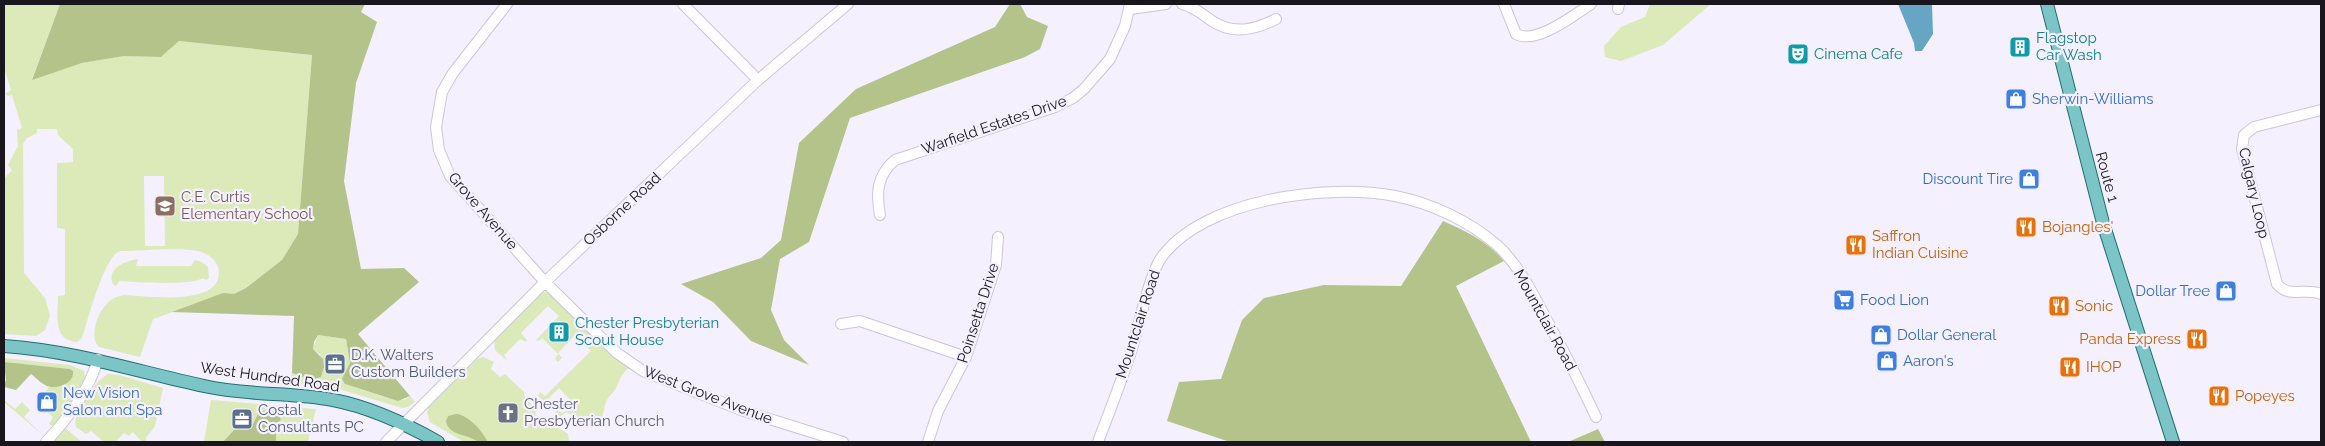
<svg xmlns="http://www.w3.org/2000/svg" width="2325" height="446" font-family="Raleway,sans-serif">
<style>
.green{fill:#dce9b9;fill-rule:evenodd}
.forest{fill:#b4c38a}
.water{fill:#66a5c3}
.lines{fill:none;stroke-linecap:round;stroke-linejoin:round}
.minor-casing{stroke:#ccc5dc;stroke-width:12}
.major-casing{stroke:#206e73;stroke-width:14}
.minor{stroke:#fff;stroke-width:10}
.major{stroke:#7bc5c7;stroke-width:12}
.labels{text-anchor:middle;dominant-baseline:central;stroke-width:4.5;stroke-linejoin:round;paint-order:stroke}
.culture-label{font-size:15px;fill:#0d838f;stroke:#f4f0fe;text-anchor:start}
.shop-label{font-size:15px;fill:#366cbe;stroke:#f4f0fe;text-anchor:start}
.street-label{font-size:15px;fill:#19161e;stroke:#f4f0fe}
.education-label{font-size:15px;fill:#785e54;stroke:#f4f0fe;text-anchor:start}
.food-label{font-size:15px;fill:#c56008;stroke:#f4f0fe;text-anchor:start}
.service-label{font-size:15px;fill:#4e5e75;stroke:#f4f0fe;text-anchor:start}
.worship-label{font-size:15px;fill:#5b616d;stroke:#f4f0fe;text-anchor:start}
</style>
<rect width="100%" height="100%" fill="#f4f0fe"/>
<path class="green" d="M4,4h56l-28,75 50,-16 42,-7 37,1 18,-16 133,14 -14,179 -16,26 -36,28 -12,6h-11l-70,25 -13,38 -41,-10c-10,-10 -2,-33 7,-42 4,-6 11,-9 18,-10 21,1 104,13 94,-28 -3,-9 -12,-14 -20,-16 -18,-4 -58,0 -78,0 -16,5 -32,69 -38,87l-5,4c-25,-2 -19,-28 -19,-46l7,-1v-66l-8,-1v-65l16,-1v-13l-15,-14 -1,-6h-20v4l-10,5 -4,6 1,129 21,25 5,18 -5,14 -9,6 -32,-2v-155l8,-9 -4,-5 10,-19 -1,-16 5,-2 -10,-33 -4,1 -3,-2 6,-4 -7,-23zM144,176h20l1,70h-20z
M1650,4h61l-48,41 -42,16 -16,-4 -1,-11 17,-19 24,-10z
M138,259l-2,7h55l4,-6 7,2 6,5 1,11 -3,2 -3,-2c-12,8 -67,4 -84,3l-3,5 -3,-2c-7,-16 13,-23 25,-25z
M547,292l4,1 79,74c-10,7 -10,14 -15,23 -3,4 -6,6 -8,10 -4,7 -2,16 -9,22 -11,-3 -22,-4 -32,-10l-6,5 -5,-5 1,-2 7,3 10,-10 -14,-15 -11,11 4,5 -2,2 -12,-10 2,-4 5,4 46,-45 -16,-16 -17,18 4,5 -4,4 -3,-3 3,-5 -16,-16 -3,3 -3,-1 23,-24 -11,-10 -27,27 6,7 -1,2 -6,-3 -16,16 3,6 -12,-11 -1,-9 44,-48z
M318,335l28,4 4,24 -5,21 42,14 18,2 5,-4 5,6 -7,5 -6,1 -63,-19 -48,-6 1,-10 10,4 19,-22 -8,-6z
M483,357l11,5 -3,7 9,8 5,-3 19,18 1,6 9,9 4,1 -3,6 13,14 6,-3 14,9 1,8h-105l-34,-20 -3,-9 2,-7 48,-47z
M4,358l66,7 14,6 1,6 -2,8 -29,42 -5,-3 4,-7 -17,-14 14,-17h11l12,-15 -3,-2 -66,-6z
M108,374l11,1 44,13 -8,38 -9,12v4h-4l-9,-10 -4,4 -5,-3 -9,9h-11l-13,-11 -5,3 -10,-7c-5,-12 20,-47 32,-53z
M4,400l11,9 7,-7 8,8 -6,7 21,20 -41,-35z
M211,400l105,9 -8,33h-104z
M65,428l17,14h-30z"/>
<path class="forest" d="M60,4h305l-4,8 16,10 -21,61 -12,98 17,88 43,-1 15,14 -61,52 52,62 -12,5 -53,-17 -3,-5 8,-16 -4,-24 -28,-4 -4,7 -1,7 10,10 1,8 -3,10 -10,3 -19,-7 2,-57 -122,-4 51,-19 11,1 12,-6 36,-28 16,-26 14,-179 -133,-14 -18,16 -37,-1 -42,7 -50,17z
M1010,4h10l7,13 21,9 -8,23 -15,8 -175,61 -41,124 -29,17 -9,51 13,30 25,25 -58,-24 -38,-39 -32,-18 80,-26 20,-18 18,-97 57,-54 139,-62z
M1443,221c23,10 44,20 61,40l-48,25 75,156h-301l-63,-21 12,-39 42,-3 21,-59 22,-22 60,-13 77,1z
M4,362l66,7 3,2c2,12 -16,19 -26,15 -5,-2 -11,-8 -16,-12l-15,16 -12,-3v-5l2,-1z
M267,410l9,3 5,6 -5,7v16h-53l11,-12 19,-6 6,-12z
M456,414c13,1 26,17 32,28h-10c-9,-8 -30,-6 -32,-21l2,-5z
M1598,429l7,13h-37z"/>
<path class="water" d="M1898,4h34l1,30 -11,17h-7l-1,-8z"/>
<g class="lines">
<g class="minor-casing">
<path id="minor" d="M507,4l-54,69 -11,19 -6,35 3,23 11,26 95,106 72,71 26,18 98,39 102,32
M683,4l75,76
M1182,4c12,3 20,10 30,17 21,14 43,9 64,-2
M1504,4l12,30c20,11 58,-19 75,-30
M1130,9l36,-5
M1618,9l1,-5
M2321,110l-67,17 -10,8 -2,14 35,135c12,15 29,3 44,10
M880,215c-4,-22 -3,-40 15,-55l160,-53 18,-9 11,-9 26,-30 15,-33 5,-22
M841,324l19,-3 106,36
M46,442c22,-24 43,-51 52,-83
M386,442l159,-160 213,-202 90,-76
M928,442l10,-31 28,-54 30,-92 2,-28
M1098,442c12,-32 25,-64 35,-97 6,-21 17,-71 28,-87 42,-59 167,-75 234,-62 36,7 74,25 102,49 24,22 39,55 54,83 16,29 31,59 45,89"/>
</g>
<g class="major-casing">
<path id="major" d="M2047,4l56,219 70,219
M4,346c71,5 131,25 200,40 43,10 87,6 129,14 37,7 73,24 105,42"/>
</g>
<use href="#minor" class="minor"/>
<use href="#major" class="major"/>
</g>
<defs>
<g id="building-square" transform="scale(1.125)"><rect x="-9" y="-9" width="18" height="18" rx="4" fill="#0f9aa8" stroke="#f4f0fe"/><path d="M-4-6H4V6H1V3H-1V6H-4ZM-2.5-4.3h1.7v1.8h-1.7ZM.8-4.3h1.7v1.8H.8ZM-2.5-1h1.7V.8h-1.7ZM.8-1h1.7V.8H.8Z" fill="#fff"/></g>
<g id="theatre-square" transform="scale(1.125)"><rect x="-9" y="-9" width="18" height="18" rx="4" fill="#0f9aa8" stroke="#f4f0fe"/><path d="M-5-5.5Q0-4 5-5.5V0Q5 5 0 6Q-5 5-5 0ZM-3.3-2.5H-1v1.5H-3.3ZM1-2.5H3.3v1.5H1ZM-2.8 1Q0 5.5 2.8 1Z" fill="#fff"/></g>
<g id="shop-square" transform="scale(1.125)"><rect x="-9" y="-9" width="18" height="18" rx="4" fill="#3f7fe0" stroke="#f4f0fe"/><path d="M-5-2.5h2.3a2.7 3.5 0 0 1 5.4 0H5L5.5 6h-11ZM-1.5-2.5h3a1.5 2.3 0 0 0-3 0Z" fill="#fff"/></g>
<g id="school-square" transform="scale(1.125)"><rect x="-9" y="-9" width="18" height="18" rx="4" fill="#8d6e63" stroke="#f4f0fe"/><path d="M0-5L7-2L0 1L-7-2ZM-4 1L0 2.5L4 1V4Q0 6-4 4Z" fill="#fff"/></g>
<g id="restaurant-square" transform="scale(1.125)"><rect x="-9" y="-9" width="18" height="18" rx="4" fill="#e8710a" stroke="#f4f0fe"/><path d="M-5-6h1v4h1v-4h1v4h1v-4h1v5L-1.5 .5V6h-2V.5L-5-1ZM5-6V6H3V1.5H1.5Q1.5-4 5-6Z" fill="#fff"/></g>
<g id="supermarket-square" transform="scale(1.125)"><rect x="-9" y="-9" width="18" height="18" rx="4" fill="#3f7fe0" stroke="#f4f0fe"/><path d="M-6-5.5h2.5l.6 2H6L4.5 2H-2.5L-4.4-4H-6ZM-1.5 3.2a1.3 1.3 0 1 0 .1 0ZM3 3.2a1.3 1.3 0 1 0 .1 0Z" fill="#fff"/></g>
<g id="office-square" transform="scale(1.125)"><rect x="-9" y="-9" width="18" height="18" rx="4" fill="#5c6f8a" stroke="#f4f0fe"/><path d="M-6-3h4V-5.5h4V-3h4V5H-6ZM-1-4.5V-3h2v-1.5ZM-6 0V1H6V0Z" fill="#fff"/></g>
<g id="church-square" transform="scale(1.125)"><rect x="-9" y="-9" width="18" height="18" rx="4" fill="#6b7280" stroke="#f4f0fe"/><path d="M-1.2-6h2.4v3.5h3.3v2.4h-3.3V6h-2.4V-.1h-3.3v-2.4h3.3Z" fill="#fff"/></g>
</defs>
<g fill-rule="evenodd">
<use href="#building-square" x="2020" y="47"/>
<use href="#theatre-square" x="1798" y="54"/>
<use href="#shop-square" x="2016" y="99"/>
<use href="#shop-square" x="2029" y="179"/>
<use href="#school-square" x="165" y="206"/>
<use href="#restaurant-square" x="2026" y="227"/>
<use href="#restaurant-square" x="1856" y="245"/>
<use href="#shop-square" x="2226" y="291"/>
<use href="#supermarket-square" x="1844" y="300"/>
<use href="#restaurant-square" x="2059" y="306"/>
<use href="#building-square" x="559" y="332"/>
<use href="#shop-square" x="1881" y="335"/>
<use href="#restaurant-square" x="2197" y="339"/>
<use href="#shop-square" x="1887" y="361"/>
<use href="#office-square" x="335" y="364"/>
<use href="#restaurant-square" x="2070" y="367"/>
<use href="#restaurant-square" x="2219" y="396"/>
<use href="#shop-square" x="47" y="402"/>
<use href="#church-square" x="508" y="413"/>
<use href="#office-square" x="242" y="419"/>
</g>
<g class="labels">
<g class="culture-label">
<text x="2036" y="38">Flagstop<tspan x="2036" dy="17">Car Wash</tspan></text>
<text x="1814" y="54">Cinema Cafe</text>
<text x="575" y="323">Chester Presbyterian<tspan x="575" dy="17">Scout House</tspan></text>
</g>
<g class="shop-label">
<text x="2032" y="99">Sherwin-Williams</text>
<text x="2013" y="179" text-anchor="end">Discount Tire</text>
<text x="2210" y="291" text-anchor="end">Dollar Tree</text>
<text x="1860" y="300">Food Lion</text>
<text x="1897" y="335">Dollar General</text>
<text x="1903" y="361">Aaron's</text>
<text x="63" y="393">New Vision<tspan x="63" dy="17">Salon and Spa</tspan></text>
</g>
<g class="street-label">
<text transform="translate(994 125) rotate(-19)">Warfield Estates Drive</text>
<text transform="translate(2107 177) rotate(75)">Route 1</text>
<text transform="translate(2254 193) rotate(77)">Calgary Loop</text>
<text transform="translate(622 209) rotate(-43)">Osborne Road</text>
<text transform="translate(483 211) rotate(49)">Grove Avenue</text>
<text transform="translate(978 313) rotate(-72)">Poinsetta Drive</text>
<text transform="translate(1545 320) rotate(61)">Mountclair Road</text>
<text transform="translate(1138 324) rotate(-72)">Mountclair Road</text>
<text transform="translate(270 377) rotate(8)">West Hundred Road</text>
<text transform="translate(708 395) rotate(21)">West Grove Avenue</text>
</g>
<g class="education-label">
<text x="181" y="197">C.E. Curtis<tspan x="181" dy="17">Elementary School</tspan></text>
</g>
<g class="food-label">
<text x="2042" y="227">Bojangles'</text>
<text x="1872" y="236">Saffron<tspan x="1872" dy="17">Indian Cuisine</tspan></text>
<text x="2075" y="306">Sonic</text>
<text x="2181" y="339" text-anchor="end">Panda Express</text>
<text x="2086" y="367">IHOP</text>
<text x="2235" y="396">Popeyes</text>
</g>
<g class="service-label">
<text x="351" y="355">D.K. Walters<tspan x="351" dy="17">Custom Builders</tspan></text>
<text x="258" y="410">Costal<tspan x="258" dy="17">Consultants PC</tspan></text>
</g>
<g class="worship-label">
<text x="524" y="404">Chester<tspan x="524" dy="17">Presbyterian Church</tspan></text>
</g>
</g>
<rect width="2325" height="446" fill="none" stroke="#19161e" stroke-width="10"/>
</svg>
